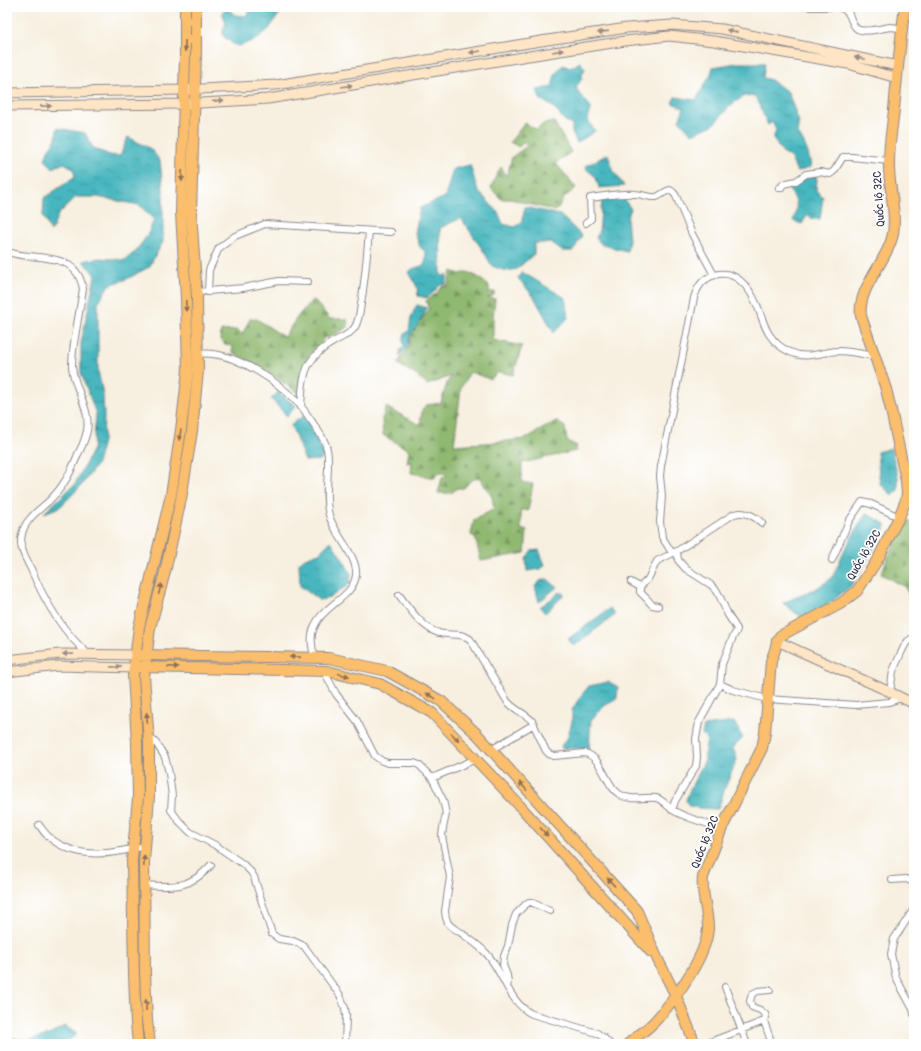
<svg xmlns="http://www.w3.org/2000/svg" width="921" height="1051" font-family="Pangolin,sans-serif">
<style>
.forest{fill:url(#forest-firs);stroke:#586d55}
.water{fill:url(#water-ripples);stroke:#346c7c}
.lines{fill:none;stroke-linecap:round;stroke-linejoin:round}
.street-casing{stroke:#8c888d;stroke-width:8}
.secondary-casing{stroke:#8c888d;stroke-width:11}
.primary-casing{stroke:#8c888d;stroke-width:12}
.street{stroke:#fff;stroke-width:6}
.secondary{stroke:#fde5c5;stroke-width:9}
.primary{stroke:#fabe6d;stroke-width:10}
.oneway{fill:#9a8d87}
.oneway2{fill:#8e7054}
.labels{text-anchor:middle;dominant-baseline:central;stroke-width:3.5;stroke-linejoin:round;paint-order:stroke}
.street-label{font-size:11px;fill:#22223b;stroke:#fff}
</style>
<defs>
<pattern id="forest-firs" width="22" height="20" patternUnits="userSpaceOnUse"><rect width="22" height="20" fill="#8fb86f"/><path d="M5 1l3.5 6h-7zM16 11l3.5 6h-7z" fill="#74955c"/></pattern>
<pattern id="water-ripples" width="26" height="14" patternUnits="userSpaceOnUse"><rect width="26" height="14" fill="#46b6be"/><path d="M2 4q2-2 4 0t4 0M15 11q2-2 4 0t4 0" fill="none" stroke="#3a949c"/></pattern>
</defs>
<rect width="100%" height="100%" fill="#fff"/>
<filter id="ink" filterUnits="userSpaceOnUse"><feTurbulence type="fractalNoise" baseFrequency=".025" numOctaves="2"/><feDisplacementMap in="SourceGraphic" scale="8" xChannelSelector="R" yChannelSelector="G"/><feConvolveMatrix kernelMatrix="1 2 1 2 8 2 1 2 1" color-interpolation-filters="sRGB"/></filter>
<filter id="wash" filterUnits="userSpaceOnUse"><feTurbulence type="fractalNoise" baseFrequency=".012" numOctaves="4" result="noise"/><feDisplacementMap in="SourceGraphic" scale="16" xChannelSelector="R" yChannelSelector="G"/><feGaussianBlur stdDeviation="0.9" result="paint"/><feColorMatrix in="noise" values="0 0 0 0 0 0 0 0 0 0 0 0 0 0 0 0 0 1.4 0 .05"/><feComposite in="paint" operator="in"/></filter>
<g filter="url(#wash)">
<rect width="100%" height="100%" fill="#f7efdf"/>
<path class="forest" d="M554,122l17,30 -15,11 20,25 -12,10 -8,13 -45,-12h-10l-10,-11 4,-10 6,-11 6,9 5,-19 16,-12 -5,-2 -4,4 -9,-5 15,-19 12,7 6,-6z
M452,271l8,3 8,-2 10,5 11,9v6h6l-2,4 -6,2 8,1 -2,19v22l29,6 -9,29 -14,-3 -9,7 -20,-7 -9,16 -7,57 31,-2 40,-4 31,-18 9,6 2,14 10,5 -1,5 -54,12v19l11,2 -5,27 -7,-2v20l6,2 -2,22 -44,8 -6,-24 -4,-2 3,-15 20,-11 -2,-12 -13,-20 -9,4 -6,7h-7c-6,7 -11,5 -19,5l4,-15 4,-2 -1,-3 -9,1 -1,4 -24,-5 1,-11 -5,1 2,-13 -26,-15 -1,-16 4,-12 34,18 2,-15 4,-5 15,-2 6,-20 4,-7 -24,9 -11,-10 -18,-11 3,-7 8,-10 1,-11 19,-27 -3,-8 11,-8 4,-6 7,-2z
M313,299l17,20h17l1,8 -20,11 -4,-1c-4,11 -8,10 -14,17 -7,11 -11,27 -10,40l-40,-27 -28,-15 1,-6 -8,-1 -5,-5 1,-9 17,-1 4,5 8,-16h7l27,18 14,-21z
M904,519l10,5v79l-10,-17 -23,-12z"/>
<path class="water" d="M251,7h33l-15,22 -14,11 -16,6 -6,-2 -10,-8v-6l3,-7 -4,-11 5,-4 8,7 11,1z
M580,62l5,7 -3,5 -1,6 -5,7 4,8 11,12 -4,12 8,12 -18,12 -5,-11v-7l-7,-4 -12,-14 -13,-8 -3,-9 15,-3 3,-13 8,-9 7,3z
M737,63h28l-2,15 8,2 17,12 11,30 -2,10c8,11 12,21 14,35l-14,5 -6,-14 -9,-6 -9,-13 3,-9 -4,-8 -4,3 -13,-29h-11l-13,9 -18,20 -21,9 -13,-14 5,-12 -12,-5 3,-6 21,3 15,-26 2,-7z
M57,128l28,5 8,15 17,7 10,1 8,-19 23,12 9,12 3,28v53l-14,25 -22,12 -18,6 -11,18v68l5,23 1,23 -1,24 -6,23 -16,22 -21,21 -16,6 31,-29 18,-35 3,-35 -15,-41v-30l14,-68 -12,-14 16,-3 26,2 10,-8 12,-16 7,-16 -15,-15 -42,-8h-21l-18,18 -7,17 -8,-16 1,-18 31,-21 -2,-9 -9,-5 -11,5 -8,-8 3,-10 8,-11z
M608,154l5,16 11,16 -25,2 -3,-11 -12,-10z
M470,165l8,26 20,21 5,12 12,3 7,-5 3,-15 35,8 22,21 -9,15h-11l-11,-8h-17v11l-17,15 -11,2 -14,-5 -8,-14 -23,-34 -21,10 1,48 7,-1 -2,9 -6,1 -6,7 -7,6 -9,-2 -1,-9 -8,-15 3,-3 12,-4 2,-5v-8l-6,-5 -5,-14 5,-25 25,-11 8,-28z
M816,176l1,4 -1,10 7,7 -3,22h-8l-4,-5 -6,10 -9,-3c5,-13 5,-21 -4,-31 6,-9 17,-12 27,-14z
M622,196l9,13 -4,9 2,22 -2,11 -25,-6 -6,-7 3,-6 3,-32z
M522,272l43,26 3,20 -14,15 -20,-36 -16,-19z
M417,305l10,3 -9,17 -8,11 -3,12 -8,8 2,-7 3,-3 -1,-7 2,-5 4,-3 2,-14z
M278,392l18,14 -9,10 -16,-17z
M304,416l5,8 15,30 -3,6 -16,1 -14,-36 6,-5z
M891,448l7,29v13l-6,5 -12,-11 -3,-32z
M866,513l21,12 -35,60 -23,19 -27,14 -19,-15 34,-15 15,-10 13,-29z
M331,541l14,22 6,11 -1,10 -21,14 -10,2 -19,-14 -1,-23 6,-5 14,-5z
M539,550l6,15 -4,4 -14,2 -1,-12 5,-8z
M547,579l10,8 -18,15 -4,-16 5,-5z
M559,592l5,2 -3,4 -16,15 -5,-6 14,-10z
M610,608l5,7 -41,31 -6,-7z
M608,682l10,5 -1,11 -9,5 -17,17 -2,29 -28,-1 1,-4 5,-5 5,-17v-12l8,-13 9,-11z
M734,722l9,16 -10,10 4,11 -12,29 -7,21 -20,-1 -9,-2 -3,-6 4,-11 15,-29v-11l2,-9 -5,-5 2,-9z
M65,1026l12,8 -9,7 -2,3h-59v-7l21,3 21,-5z"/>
</g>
<g filter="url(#ink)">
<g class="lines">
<g class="street-casing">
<path id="street" d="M810,7h20
M839,7c15,6 9,13 17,21 6,6 26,0 34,-1 4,0 8,1 12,2
M779,188h2l2,-4 13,-3 10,-7 14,-2 10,2 4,-3 9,-14h9l37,4
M586,223l5,-4 -1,-21c15,-2 30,-5 45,-4 7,0 14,4 21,3 5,-1 8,-6 14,-7l3,2 3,4 16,38 22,41
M7,251c7,4 14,4 22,5 24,2 49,3 54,33 -3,18 -6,36 -9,54 -1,8 -2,16 -2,24 2,22 19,41 15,64 -2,8 -5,16 -9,23 -7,18 -14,32 -28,46 -8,8 -20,15 -25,26 -3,5 -4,12 -4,18 1,9 6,17 10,25 13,31 31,62 57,85
M197,292l46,-4 36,-7 29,1
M208,292l1,-22 10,-22 16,-12 30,-12 126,8
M198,354c5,0 10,-1 15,0 27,3 64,27 83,47 7,6 11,14 17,22 5,8 12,16 14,26 4,21 -4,44 2,66 5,19 29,41 27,60 -3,25 -38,30 -44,59 -1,8 0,16 3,23
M874,356c-11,-2 -25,-5 -36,-5 -18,1 -31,9 -48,1 -9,-4 -16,-10 -21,-18 -6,-9 -8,-21 -13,-31 -7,-16 -21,-34 -41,-28 -12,3 -18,12 -21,23l-33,168 -1,10 2,20 -2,26 2,15 10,16 5,-2 1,9 8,9 25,16 6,6 3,6 8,18 9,14 -1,3 -3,5 -11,27 -2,21v-1l13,6 34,9 89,6 33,-3 12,-4
M301,407c2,-33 3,-49 34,-66 7,-4 16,-7 20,-14 4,-7 5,-15 6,-23 4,-24 6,-48 8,-73
M832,560l17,-39 13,-19 9,2 28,13
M631,582l9,5
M399,595c10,13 24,34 40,38 10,3 22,-1 31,6l37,62c7,9 18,12 25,20l14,30 3,3 5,2 31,-3c18,5 20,32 34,41 10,7 25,3 37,4 6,1 12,9 17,12 12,8 35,14 49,18
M658,606l-6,-1 -5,-6 -7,-7v-5l8,-8 9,-18 20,-10 57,-37c11,-3 19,1 28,9
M324,671l12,23 21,27 18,35 7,5 6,2h26l5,2 13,13 11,22 3,14 -3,14 -1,8 8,41 -5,34c0,4 1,8 3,12 3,4 8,7 12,9 9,7 19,13 27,22 16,18 22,49 45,60l65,19 7,5 6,6
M890,692l3,-21 8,-18 4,-8 3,-4 6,-4
M148,736l8,7 9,14 4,16 3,23 -1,14 8,11 11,11 25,13 28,19 8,8 3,5 18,57 7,5 14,2 11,5 36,49 5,13 1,8 -1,28
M491,750l43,-26
M432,778l44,-19
M672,810l3,-9 21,-35 1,-9 -1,-18 3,-17 21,-38
M39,825c3,4 6,9 10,12 28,24 64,17 96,9
M892,880l14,-1 8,3
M144,885c29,2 46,4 67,-20
M914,909l-20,30 -3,15 5,24 17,31 1,5
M508,983l-1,-8 -4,-10 1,-9 4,-10 4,-21 4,-11 9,-9 4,-3h2l19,9
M725,987l22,57
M770,990l-12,1 -6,3 -2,7 2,6 8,3 5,4 1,3 -2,4 8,23
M705,1044l59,-23"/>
</g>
<g class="secondary-casing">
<path id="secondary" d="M7,93l177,-3 92,-5 265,-44 86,-13 45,-3 50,4 176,37
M7,106l176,-2 85,-5 273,-45 84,-13 44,-5 45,5 134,23 49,14
M777,641l113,51 24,12
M7,660l53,-6 75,1
M7,672l51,-6 76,2"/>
</g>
<g class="primary-casing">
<path id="primary" d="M141,655l188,3 58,13 54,30 36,33 160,177 20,47 19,38 19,48
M140,667l187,4 53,13 52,29 87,92 132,147
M138,1044l-2,-21 -2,-49 -2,-114 6,-62 -1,-55 -4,-68 6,-48 32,-132 10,-65 7,-60 -2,-72 -5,-85 4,-159v-47
M150,1044l-3,-23 -2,-49 -1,-111 5,-64v-55l-5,-66 6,-48 15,-56 16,-73 11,-68 6,-60 -1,-73 -6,-86 5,-159v-46
M628,1044c9,-8 20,-15 28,-24 18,-20 51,-64 52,-92 0,-17 -7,-34 -5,-51l19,-49 40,-80 3,-15 6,-72 4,-11 2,-9 3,-5 60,-32 17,-13 21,-32 21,-42 7,-17 1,-7 -1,-12 -15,-71 -5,-21 -25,-73c-4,-27 24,-52 31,-78 6,-21 -4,-53 -3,-76 0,-17 3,-35 5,-52 3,-34 6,-69 11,-103"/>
</g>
<use href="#street" class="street"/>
<use href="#secondary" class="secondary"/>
<use href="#primary" class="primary"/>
</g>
<defs><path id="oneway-solid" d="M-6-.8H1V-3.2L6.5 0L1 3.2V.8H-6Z"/></defs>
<g class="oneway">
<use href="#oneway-solid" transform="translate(732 31) rotate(-168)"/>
<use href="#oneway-solid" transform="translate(603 32) rotate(172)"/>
<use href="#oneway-solid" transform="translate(558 51) rotate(-9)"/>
<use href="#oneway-solid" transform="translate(475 52) rotate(171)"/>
<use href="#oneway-solid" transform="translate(860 58) rotate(-168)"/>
<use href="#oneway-solid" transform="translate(347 86) rotate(-9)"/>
<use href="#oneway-solid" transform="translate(218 101) rotate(-3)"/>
<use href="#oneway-solid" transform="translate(46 106) rotate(-1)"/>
<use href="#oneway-solid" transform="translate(68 654) rotate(-179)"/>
<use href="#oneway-solid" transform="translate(116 667) rotate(1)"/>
</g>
<g class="oneway2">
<use href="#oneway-solid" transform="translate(185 46) rotate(90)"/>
<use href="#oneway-solid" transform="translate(182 176) rotate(91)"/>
<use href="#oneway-solid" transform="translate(186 306) rotate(89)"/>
<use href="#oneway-solid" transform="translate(180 435) rotate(99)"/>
<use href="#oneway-solid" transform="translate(160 589) rotate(-75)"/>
<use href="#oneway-solid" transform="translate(295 657) rotate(-179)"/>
<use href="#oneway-solid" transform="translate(173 667) rotate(1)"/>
<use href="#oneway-solid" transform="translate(344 675) rotate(14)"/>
<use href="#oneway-solid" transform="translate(431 696) rotate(-151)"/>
<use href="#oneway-solid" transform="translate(147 718) rotate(-94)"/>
<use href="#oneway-solid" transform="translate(455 737) rotate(46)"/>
<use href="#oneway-solid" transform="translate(523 786) rotate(-132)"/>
<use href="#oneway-solid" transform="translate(544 832) rotate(48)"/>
<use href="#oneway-solid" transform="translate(144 861) rotate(-88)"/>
<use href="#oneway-solid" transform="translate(611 882) rotate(-133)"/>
<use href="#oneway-solid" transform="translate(146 1005) rotate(-92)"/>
</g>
</g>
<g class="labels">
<g class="street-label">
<text transform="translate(879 199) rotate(-94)">Quốc lộ 32C</text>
<text transform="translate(864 555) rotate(-60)">Quốc lộ 32C</text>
<text transform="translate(705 842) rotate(-68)">Quốc lộ 32C</text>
</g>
</g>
<rect width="921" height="1051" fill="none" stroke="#fff" stroke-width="24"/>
</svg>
